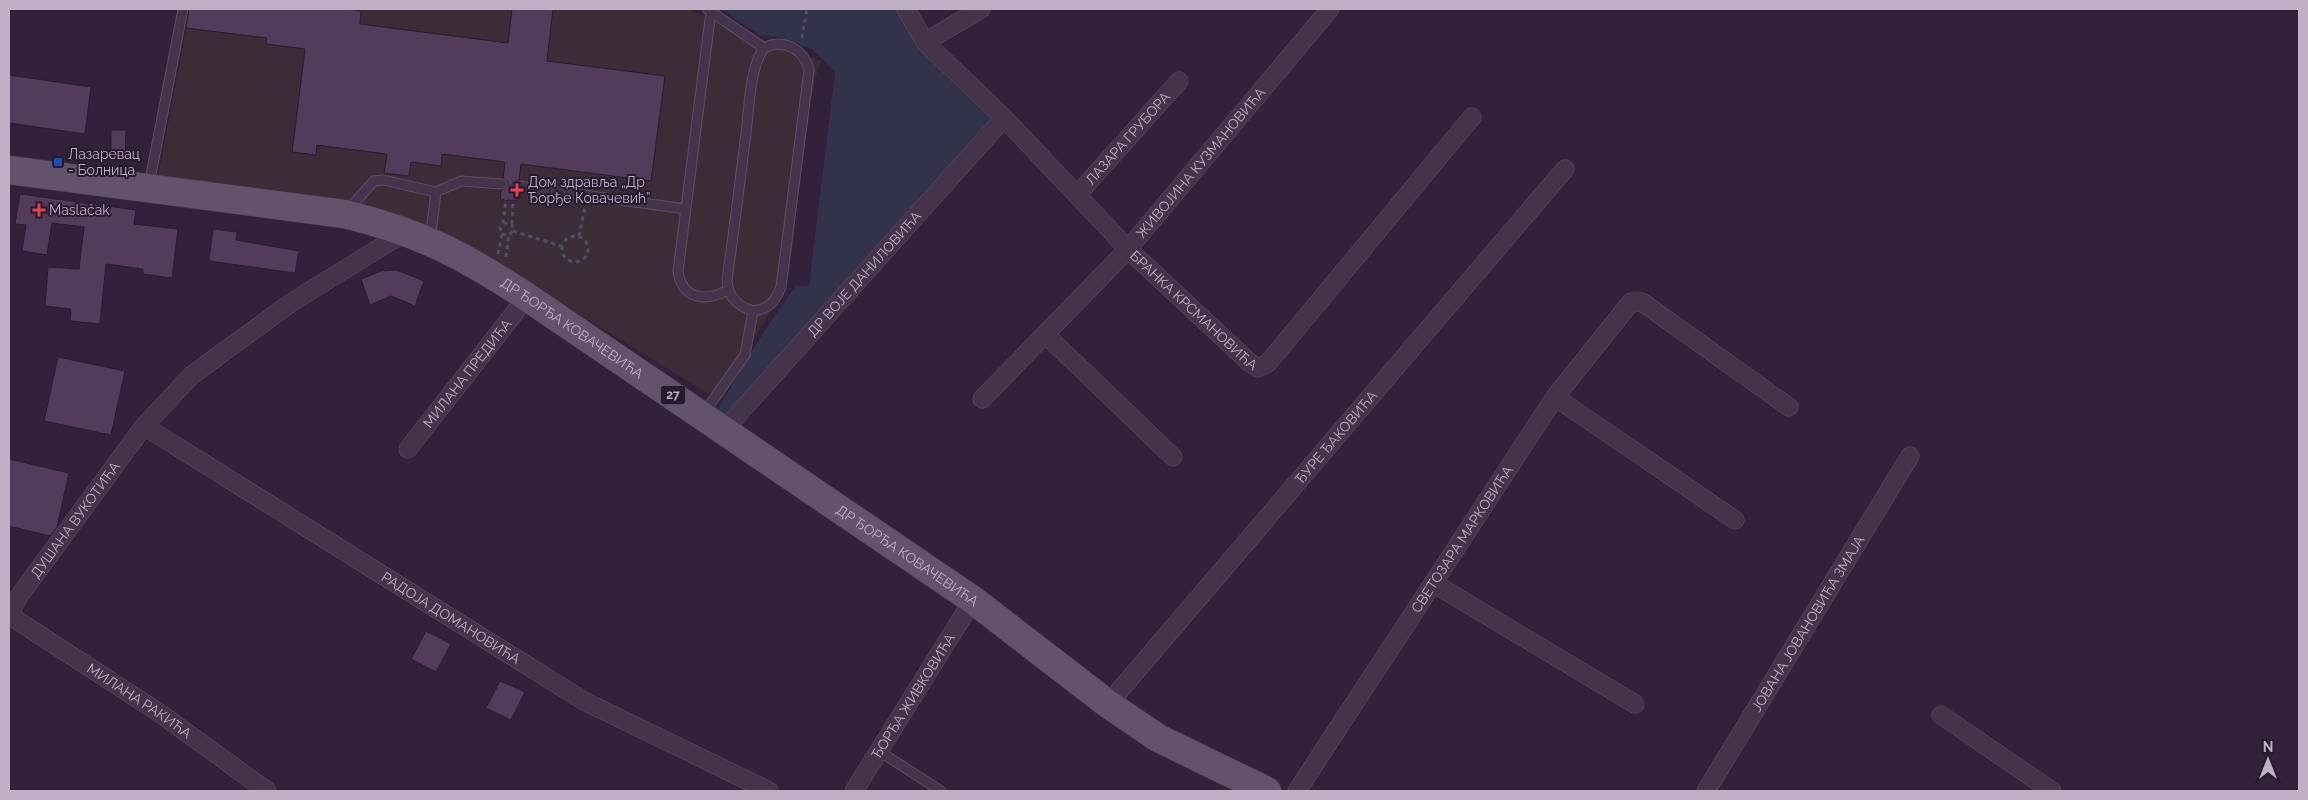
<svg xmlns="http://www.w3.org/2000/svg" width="2308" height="800" font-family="Raleway,sans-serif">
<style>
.medical{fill:#3c2c37}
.green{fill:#32324b}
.building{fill:#533b5b;stroke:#2b1b31}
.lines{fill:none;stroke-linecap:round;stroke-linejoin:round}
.lane-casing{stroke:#5f4e65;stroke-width:11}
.street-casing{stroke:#5f4e65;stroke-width:19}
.primary-casing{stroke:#4e3d54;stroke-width:29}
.path{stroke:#554d66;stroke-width:3;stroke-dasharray:4 4;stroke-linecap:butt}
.lane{stroke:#45334b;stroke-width:9}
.street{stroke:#45334b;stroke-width:18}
.primary{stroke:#64516b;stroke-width:28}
.transit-dot{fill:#1a4fb4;stroke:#29192f;stroke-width:2}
.health-dot{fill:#e0444e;stroke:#29192f;stroke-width:2}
.labels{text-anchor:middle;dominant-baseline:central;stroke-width:4;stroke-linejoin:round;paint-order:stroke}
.shield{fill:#29192f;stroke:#938199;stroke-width:1}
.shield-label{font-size:12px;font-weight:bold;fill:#c1aec7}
.street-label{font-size:14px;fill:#c1aec7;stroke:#29192f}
.poi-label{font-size:14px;fill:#c1aec7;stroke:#29192f;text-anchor:start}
</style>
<rect width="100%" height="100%" fill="#33203b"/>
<path class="medical" d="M190,9h501l13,8 117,44 -7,21 -9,56 -9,65 -3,45 -18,57 -55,84 -13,4 -193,-119 -356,-97z"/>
<path class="green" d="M722,9h175l18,30 79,76 -270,304 -9,-6 49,-81 32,-47 13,1 26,-214 -23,-23 -33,-12 -19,-2z"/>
<path class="building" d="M189,9h158l14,2 -1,13 148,19 4,-34h41l-6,52 118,15 -14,105 -130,-17 -2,16 -6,2 -1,4 2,5 4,1 -2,9 -16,-2 1,-9 4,-1 3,-4 -1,-4 -4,-3 2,-16 -63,-8 -1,12 -30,-4 -2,14 -25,-3 3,-19 -70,-9 -1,10 -24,-3 13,-103 -39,-5 1,-6 -81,-10z
M9,75l82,12 -6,47 -76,-11z
M111,130h15l-1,29 -14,-1z
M20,194l116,16 -2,14 44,5 -6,49 -29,-4v-5l-37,-5 -6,60 -30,-3 1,-12 -26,-3 3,-39 31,2 5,-42 -32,-4 -5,32 -25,-4 4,-26 -11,-1z
M213,229l24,3 -1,8 63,11 -4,22 -86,-12z
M397,270l27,11 -9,25 -24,-10 -21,9 -9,-26 20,-8z
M58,357l67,14 -14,64 -67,-14z
M9,459l60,14 -12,54 -7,9 -41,-10z
M426,631l25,13 -15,28 -25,-13z
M500,681l25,11 -14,28 -25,-12z"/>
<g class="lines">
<g class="lane-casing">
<path id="lane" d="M711,11l-33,260c4,29 28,31 50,19
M149,185l34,-176
M518,186l168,23
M347,211l27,-30 9,-1 53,12 25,-11 41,3
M430,240l6,-48
M753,311c-15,-5 -25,-13 -26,-31 7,-49 13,-98 19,-147 3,-23 4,-67 18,-85
M703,414l42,-59 8,-44c16,-2 22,-9 28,-24l28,-217c-5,-21 -26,-32 -45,-22l-57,-39
M879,751l62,40"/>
</g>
<g class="street-casing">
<g id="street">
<path id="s1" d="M906,9l19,33 79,76 124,131 121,113 9,6 10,-5 204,-246"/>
<path d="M925,42l56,-33"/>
<path id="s2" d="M1077,195l102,-114"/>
<path d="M1046,335l127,122"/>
<path d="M1555,397l180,123"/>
<path id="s3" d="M982,399l146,-150 202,-240"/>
<path id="s4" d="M144,426l440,275 185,90"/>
<path id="s5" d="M724,430l280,-312"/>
<path id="s6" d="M408,449l119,-152"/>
<path d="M1433,583l202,121"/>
<path id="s7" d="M9,615l152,99 106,77"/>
<path id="s8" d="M9,617l8,-18 127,-173 48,-51 100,-73 115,-71"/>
<path id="s9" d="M1108,704l457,-535"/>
<path d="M1941,715l111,76"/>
<path id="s10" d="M854,791l119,-191"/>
<path id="s11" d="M1297,791l258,-394 76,-95h11l147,105"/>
<path id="s12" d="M1706,791l204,-335"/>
</g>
</g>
<g class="primary-casing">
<g id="primary">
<path id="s13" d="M9,170l335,44c73,17 121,42 183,83l446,303 135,104 50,34 109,53"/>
</g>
</g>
<path class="path" d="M802,38l5,-29
M512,224l1,-24
M513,231l48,15
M502,234l7,1 4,-4 -1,-6 -8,-2
M562 249a13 13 0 1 1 26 0a13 13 0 1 1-26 0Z
M579,236l6,-29
M498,254l4,-20 -2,-6 3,-5 3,-24
M506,257l3,-22"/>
<use href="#lane" class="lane"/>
<use href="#street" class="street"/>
<use href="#primary" class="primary"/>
</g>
<rect class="transit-dot" x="53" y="157" width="10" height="10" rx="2.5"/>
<g class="health-dot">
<path d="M514.5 182.5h5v5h5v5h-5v5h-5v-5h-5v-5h5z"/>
<path d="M36.5 202.5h5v5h5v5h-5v5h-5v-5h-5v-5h5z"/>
</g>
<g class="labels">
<rect class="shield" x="660.5" y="385.5" width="25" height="19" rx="4"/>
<g class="shield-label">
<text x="673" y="395">27</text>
</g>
<g class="street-label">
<text stroke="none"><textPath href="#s2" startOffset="76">ЛАЗАРА ГРУБОРА</textPath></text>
<text stroke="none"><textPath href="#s3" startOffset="322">ЖИВОЈИНА КУЗМАНОВИЋА</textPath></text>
<text stroke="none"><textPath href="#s5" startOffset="210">ДР ВОЈЕ ДАНИЛОВИЋА</textPath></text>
<text stroke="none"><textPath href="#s1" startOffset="418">БРАНКА КРСМАНОВИЋА</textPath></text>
<text stroke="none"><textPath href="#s13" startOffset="595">ДР ЂОРЂА КОВАЧЕВИЋА</textPath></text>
<text stroke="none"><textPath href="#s6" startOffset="96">МИЛАНА ПРЕДИЋА</textPath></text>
<text stroke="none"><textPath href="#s9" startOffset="351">ЂУРЕ ЂАКОВИЋА</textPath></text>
<text stroke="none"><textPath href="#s8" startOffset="118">ДУШАНА ВУКОТИЋА</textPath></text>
<text stroke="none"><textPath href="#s11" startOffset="301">СВЕТОЗАРА МАРКОВИЋА</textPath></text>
<text stroke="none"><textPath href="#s13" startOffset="1000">ДР ЂОРЂА КОВАЧЕВИЋА</textPath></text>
<text stroke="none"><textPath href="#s4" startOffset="362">РАДОЈА ДОМАНОВИЋА</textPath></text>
<text stroke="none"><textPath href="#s12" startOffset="196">ЈОВАНА ЈОВАНОВИЋА ЗМАЈА</textPath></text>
<text stroke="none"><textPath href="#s10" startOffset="112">ЂОРЂА ЖИВКОВИЋА</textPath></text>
<text stroke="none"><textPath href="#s7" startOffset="156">МИЛАНА РАКИЋА</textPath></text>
</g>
<g class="poi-label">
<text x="68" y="154">Лазаревац<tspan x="68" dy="16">- Болница</tspan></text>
<text x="528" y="182">Дом здравља „Др<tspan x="528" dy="16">Ђорђе Ковачевић”</tspan></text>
<text x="49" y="210">Maslačak</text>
</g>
</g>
<rect width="2308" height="800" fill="none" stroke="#c1aec7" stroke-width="20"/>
<g transform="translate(2268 760)" stroke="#29192f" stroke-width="4" paint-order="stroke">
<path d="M0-4L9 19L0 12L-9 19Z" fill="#c1aec7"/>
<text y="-8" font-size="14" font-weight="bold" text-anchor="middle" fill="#c1aec7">N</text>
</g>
</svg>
